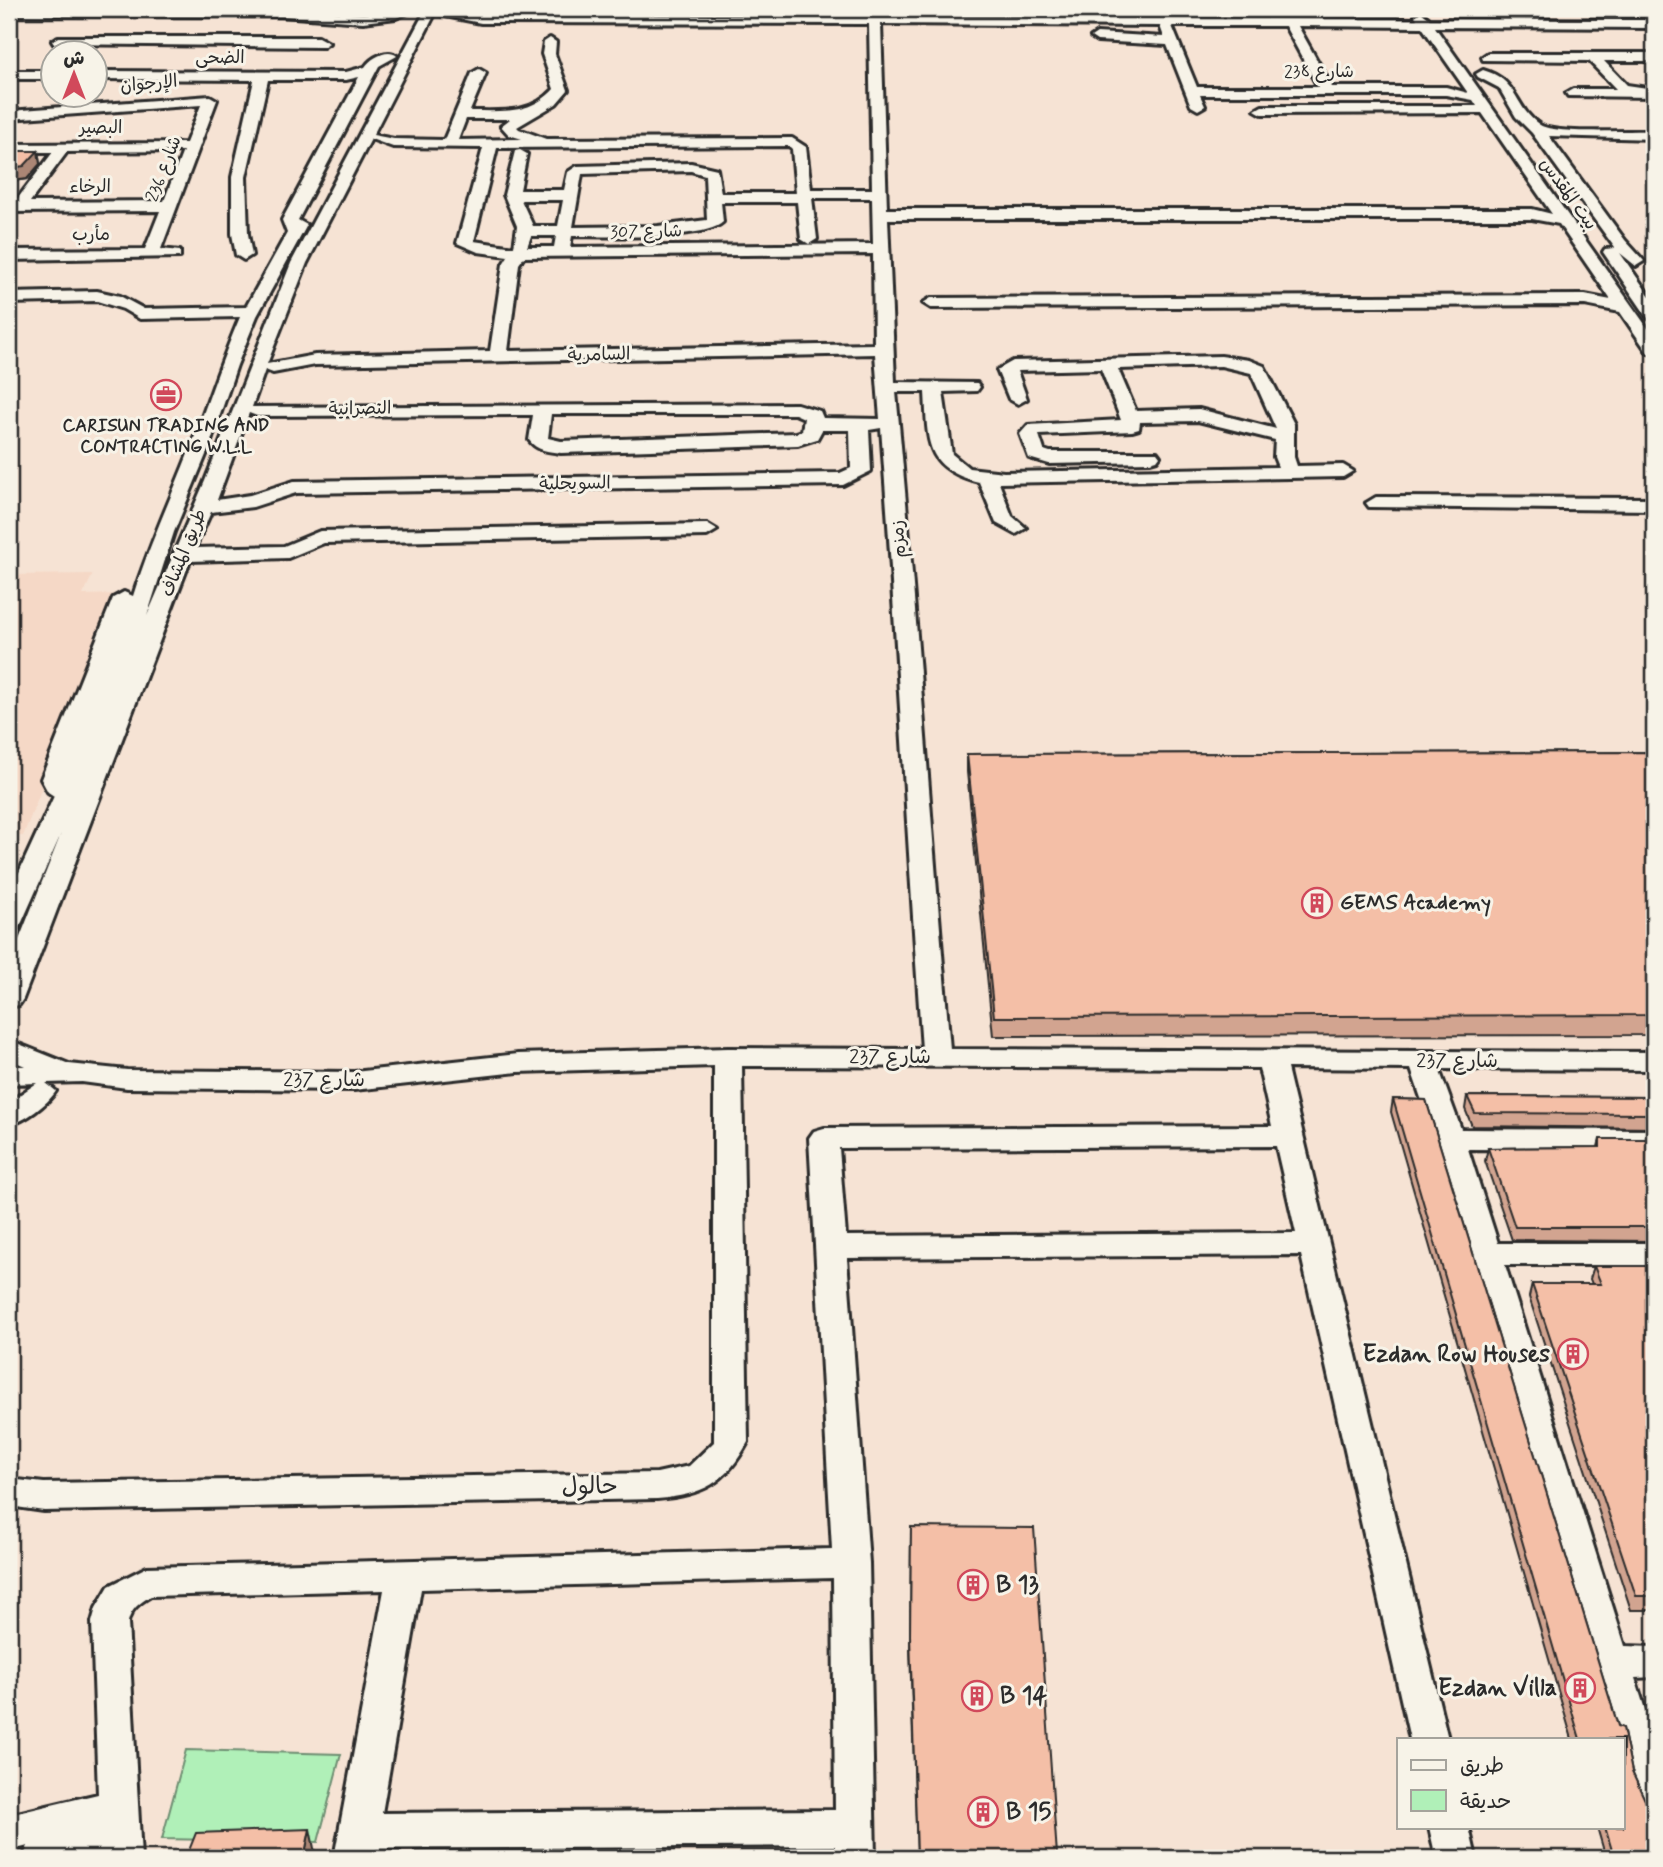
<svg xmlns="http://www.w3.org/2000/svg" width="1663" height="1867" font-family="Mynerve,'Playpen Sans Arabic',sans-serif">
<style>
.built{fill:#f5d8c6}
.green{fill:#b0f0b8;stroke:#6e8e72;stroke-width:2}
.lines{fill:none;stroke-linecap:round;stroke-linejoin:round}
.minor-casing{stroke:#2b2b2b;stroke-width:6}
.minor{fill:#f7f3e8;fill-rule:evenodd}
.wall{fill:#d2a490;stroke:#2b2b2b;stroke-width:2}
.shaded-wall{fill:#ab8675;stroke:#2b2b2b;stroke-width:2}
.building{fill:#f4bfa7;stroke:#2b2b2b;stroke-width:2}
.labels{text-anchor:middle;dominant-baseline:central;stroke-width:6;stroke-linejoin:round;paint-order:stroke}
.far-street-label{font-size:18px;fill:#2b2b2b;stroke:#f7f3e8}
.far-poi-label{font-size:18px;font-weight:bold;fill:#2b2b2b;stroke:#f7f3e8}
.poi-label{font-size:21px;font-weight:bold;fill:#2b2b2b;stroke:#f7f3e8;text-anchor:start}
.street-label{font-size:21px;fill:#2b2b2b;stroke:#f7f3e8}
.near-poi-label{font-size:24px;font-weight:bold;fill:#2b2b2b;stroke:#f7f3e8;text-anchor:start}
.near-street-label{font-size:24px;fill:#2b2b2b;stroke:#f7f3e8}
</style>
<rect width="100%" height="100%" fill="#f6e3d4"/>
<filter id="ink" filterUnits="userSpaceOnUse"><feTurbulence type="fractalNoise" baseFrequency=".0143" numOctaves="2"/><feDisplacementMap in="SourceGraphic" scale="14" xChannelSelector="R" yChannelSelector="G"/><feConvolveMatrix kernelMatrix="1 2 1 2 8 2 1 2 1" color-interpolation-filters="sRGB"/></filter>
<g filter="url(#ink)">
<path class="built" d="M93,574l-10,21 35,-1 -95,242h-14v-261z"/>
<path class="green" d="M186,1750l155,4 -23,88 -156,-3z"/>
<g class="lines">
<g class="minor-casing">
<path id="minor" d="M9,9h280l74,5 55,-5 -22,9 -33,4 -82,-6 -272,-1z
M426,9l55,6 936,4 -2,-3 6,-4 9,7 224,1v8l-219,-1 219,310v17l-6,-1 -28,-41 -35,-7 -654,3 -8,-5 8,-5 654,-3 26,5 -52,-76 -27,-5h-644l7,163 82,1 3,4 -3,4 -34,1 9,62 17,14 35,4 274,-5 -4,-10 1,-17 -77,-19 -58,1 -1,7 -7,2 -93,4 5,15 6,2h107l3,4 -3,4 -7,2 -101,2 -20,-6 -9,-24 8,-9 93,-5 -20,-51 -84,2 10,28 -9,5 -9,-5 -12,-29 16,-9 208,-5 28,4 15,6 30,58v33l3,9 46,-1 10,6 -10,6 -344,6 13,33 14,12 -10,6 -20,-11 -17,-41c-55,-14 -51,-40 -54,-90h-29c21,219 35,438 54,657l704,3v18l-215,-1 22,60 193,1v20l-186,-1 30,94h156v22h-149l120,381 29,1v30l-19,1 19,60v78l-14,-5c-11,-23 -17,-46 -17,-72h-7l-181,-600 -24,-70 -124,-1 161,671h-38l-109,-484 -454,3 22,305 6,295h-40v-12l-459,3 -2,9h-40l50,-268 -233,6c-12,7 -20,13 -23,26l13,236h-118l5,-12 -19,5v-36l89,-21 -6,-172 4,-14 13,-22 38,-19 685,-18 -23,-411 5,-7 10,-3 448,-2 -13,-58 -517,-2 6,376c-22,41 -45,53 -91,57l-613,12 -35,-5v-27l35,4 613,-10 32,-7 25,-24v-376l-196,6 -164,18 -227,-2 -45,-6 -36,1 10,8c-9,14 -31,30 -47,34v-23l28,-19 -28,1v-18h16l-16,-7v-19l60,24 58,6 227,2 164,-18 210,-6 194,1c-15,-207 -25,-414 -41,-621l-12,2 2,41 -28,14 -547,8 -43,14 -42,5 -16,36 89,-2 36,-15 387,-7 10,6 -10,6 -383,7 -36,15 -98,3 -167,438 -4,6 -10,2v-42l52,-131 -39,88 -4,6 -9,2v-36l45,-98 -6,-4 -7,-13 72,-181 11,-6 9,4c16,-51 38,-98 57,-147 17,-44 31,-88 50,-132l-100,2 -17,-10 -26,-8 -88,2v-10l88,-2 23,5 24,13 102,-2 41,-74 -5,-13 77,-143 -13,3h-78l-22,97 2,57 4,21 -8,5 -8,-5 -4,-21v-57l22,-97 -160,-1v-8l252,1 19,-5c6,-9 23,-19 32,-11l-18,10 -81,154 9,5 -50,91 -20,49 -29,85 -34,82 -27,84 58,-135 86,-218zM435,14l46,9 388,1 3,165h-61l-5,-42 -14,-9 -246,1 -27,-10 -2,-2 39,-23 12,-14 -13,-36 1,-12 -6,-4 -6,4 -2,12 12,35c-24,26 -51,22 -84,22l16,-38 -7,-4 -7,4 -28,67 -50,-1 -21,-4zM881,24l279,2 4,11 -67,-4 -6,4 6,4 70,4 24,61 7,4 7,-4 -5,-11h246l27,5 4,6h-215l-7,4 7,4 220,-1 70,101 -20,-5h-645zM1172,26h113l33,61h-121zM1298,26l124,1 46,66 -22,-6h-114zM466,119h44l-9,7 8,9 13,4 -64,1zM371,139l22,8 90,1 -26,95 21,9 30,4 -5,8 -13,87 -175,4 -48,9 40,-101zM789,146l3,3 4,44h-75l-4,-24 -26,-6 -114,3 -9,6 -4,18h-44l7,-36 -7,-4 -5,1 -11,44 13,31 -3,21 -40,-6 23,-93zM691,171l14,4 2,45 -49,6 -85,1 9,-53zM812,198h60l1,46 -303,3 2,-11c29,0 132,5 151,-14l-2,-20h76l4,37 8,5 8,-5zM521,200h42l-5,26h-25zM531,236h25l-2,11h-27zM873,254l1,90 -366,7 11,-87 5,-7zM875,354l5,65 -57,-1 -3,-7 -23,-7 -545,3 13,-37 8,3 42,-8zM1221,366l30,7 25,56 -77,-20 -63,2 -18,-42zM249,413l8,3 276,-1 -4,25c8,11 19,11 32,13l237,-8 19,-6 5,-9h28l1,38 -11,5 -546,8 -44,14 -33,5zM551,414h244l9,4 -2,13 -6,2 -235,8 -13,-3zM1276,1146l20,87 -450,3 -7,-88zM833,1578l2,232 -453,3 39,-224z
M58,37h260l11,6 -6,4 -269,-3 -2,-3z
M1488,53h166v8h-50l23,24 27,4v8l-86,-1 -2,-3 7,-4h43l-27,-28 -106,-1 -1,-3z
M1483,70c36,10 31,38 57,55 15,10 92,5 114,6v8l-105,-3 76,104 19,21 -8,5 -16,-13 34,49v17l-6,-1 -45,-66 2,-3 10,-1 -83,-115 -16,-16 -17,-29 -21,-11 -2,-3z
M9,71h43v8h-43z
M210,96l7,4 -56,149 19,2v6l-171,3v-10l136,-1 15,-38 -151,1v-10h6l38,-50h-44v-8l177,-1 15,-38 -192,14v-8zM183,151l-19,50 -134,1 37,-50z
M1376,497l278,1v12l-285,-3 -3,-4z
M1429,1827h40l7,31h-40z"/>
</g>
<use href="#minor" class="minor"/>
</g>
<path class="wall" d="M9,151h29l2,13 -13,15 -14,2 -4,-2z
M1654,752v283l-661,1 -26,-264v-18z
M1467,1096l187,1v31l-182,-2 -7,-17z
M1393,1099l33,1 192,626 5,2 9,44 13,28 9,29v29h-48l-9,-31h26v-88h-51l-181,-627z
M1600,1139h54v102l-142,-1 -27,-79 3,-13 110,-1z
M1594,1266h60v344h-23l-102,-313 3,-13h60l-2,-5z
M911,1527l146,328 -1,3h-139l-7,-209z"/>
<path class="shaded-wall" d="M38,151l2,13 -13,15 -14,2 -2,-13z
M310,1829l6,29h-12z"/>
<path class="building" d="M9,151h29l-14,15 -13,2 -2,-1z
M1654,752v263l-660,2 -27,-263z
M1467,1096l187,1v17l-179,-1z
M1393,1099l33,1 192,626 5,2 9,44 13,28 9,29v27l-40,1 -9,-30h18v-88h-43z
M1600,1139h54v88h-139l-27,-79 112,-1z
M1594,1266h60v330h-18l-104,-312h69z
M911,1527l123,1 23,327 -140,-1 -7,-219z
M310,1829l-6,29h-118l10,-25z"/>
</g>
<defs>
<g id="office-ring" transform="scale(1.575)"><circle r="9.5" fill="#f7f3e8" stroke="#d1495b" stroke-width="1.5"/><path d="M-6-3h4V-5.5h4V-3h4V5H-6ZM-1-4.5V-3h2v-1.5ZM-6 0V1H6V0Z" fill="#d1495b"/></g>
<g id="building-ring" transform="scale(1.575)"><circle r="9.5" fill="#f7f3e8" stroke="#d1495b" stroke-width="1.5"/><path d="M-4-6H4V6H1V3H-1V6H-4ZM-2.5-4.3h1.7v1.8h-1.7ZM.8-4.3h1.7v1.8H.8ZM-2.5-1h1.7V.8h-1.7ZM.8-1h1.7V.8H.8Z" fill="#d1495b"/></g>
</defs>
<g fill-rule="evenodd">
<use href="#office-ring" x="166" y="395"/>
<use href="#building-ring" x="1317" y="903"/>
<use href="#building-ring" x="1573" y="1354"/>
<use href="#building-ring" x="973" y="1585"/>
<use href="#building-ring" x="1580" y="1688"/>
<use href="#building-ring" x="977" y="1696"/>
<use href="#building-ring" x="983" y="1812"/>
</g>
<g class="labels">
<g class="far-street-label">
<text x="220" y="58">الضحى</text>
<text x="1319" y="72">شارع 238</text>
<text transform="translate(149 84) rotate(-5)">الإرجوان</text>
<text x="101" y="128">البصير</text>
<text transform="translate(164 169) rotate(-69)">شارع 236</text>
<text x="90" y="187">الرخاء</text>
<text transform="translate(1568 194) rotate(54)">بيت المقدس</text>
<text transform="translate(646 232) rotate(-1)">شارع 307</text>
<text x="91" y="235">مأرب</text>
<text transform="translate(599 355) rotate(-1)">السامرية</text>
<text transform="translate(360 409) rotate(-1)">النصرانية</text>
<text transform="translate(575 484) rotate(-1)">السويحلية</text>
<text transform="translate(899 539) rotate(-94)">زمزم</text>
<text transform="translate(184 553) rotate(-68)">طريق المشاف</text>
</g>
<g class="far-poi-label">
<text x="166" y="426">CARISUN TRADING AND<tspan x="166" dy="21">CONTRACTING W.L.L</tspan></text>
</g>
<g class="poi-label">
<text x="1340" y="903">GEMS Academy</text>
</g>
<g class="street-label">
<text x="890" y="1057">شارع 237</text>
<text x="1457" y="1061">شارع 237</text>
<text x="324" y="1080">شارع 237</text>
</g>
<g class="near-poi-label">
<text x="1550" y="1354" text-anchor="end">Ezdan Row Houses</text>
<text x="996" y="1585">B 13</text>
<text x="1557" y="1688" text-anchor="end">Ezdan Villa</text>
<text x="1000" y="1696">B 14</text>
<text x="1006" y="1812">B 15</text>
</g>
<g class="near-street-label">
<text transform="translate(589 1487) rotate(-1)">حالول</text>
</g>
</g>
<rect width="1663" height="1867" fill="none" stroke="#f7f3e8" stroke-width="35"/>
<rect x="18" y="18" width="1628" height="1832" fill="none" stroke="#2b2b2b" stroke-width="2.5" filter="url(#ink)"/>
<rect x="1397" y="1738" width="228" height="91" fill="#f7f3e8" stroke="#a5a39c" stroke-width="2"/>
<rect x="1411" y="1760" width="35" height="10" fill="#f7f3e8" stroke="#a5a39c" stroke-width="2"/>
<text x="1460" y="1772" font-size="21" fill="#2b2b2b">طريق</text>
<rect x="1411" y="1790" width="35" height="21" fill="#b0f0b8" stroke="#a5a39c" stroke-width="2"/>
<text x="1460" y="1808" font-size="21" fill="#2b2b2b">حديقة</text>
<g transform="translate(74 74)"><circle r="33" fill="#f7f3e8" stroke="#a5a39c" stroke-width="2"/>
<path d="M0-5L12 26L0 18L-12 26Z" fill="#d1495b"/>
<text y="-10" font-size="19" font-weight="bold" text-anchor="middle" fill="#2b2b2b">ش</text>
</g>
</svg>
